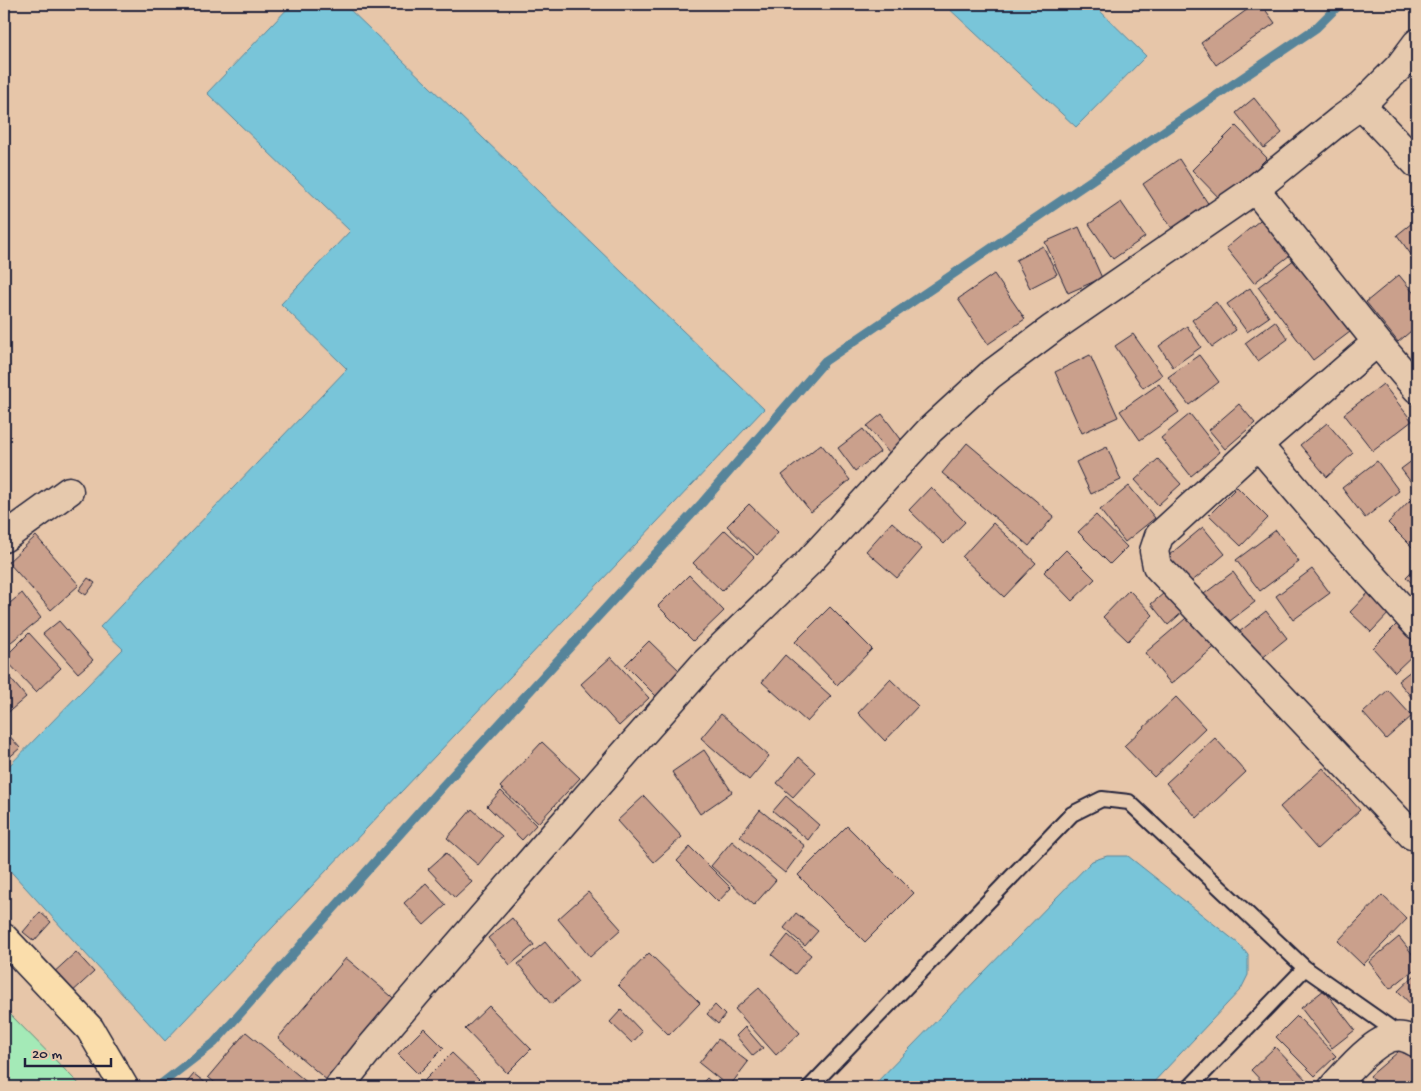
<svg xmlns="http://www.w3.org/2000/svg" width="1421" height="1091" font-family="'Gochi Hand',sans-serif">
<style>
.green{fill:#a4eab7;stroke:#638679}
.water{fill:#79c5d9;stroke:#56849a}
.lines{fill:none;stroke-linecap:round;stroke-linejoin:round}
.stream{stroke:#56849a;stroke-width:9}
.building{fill:#caa08c;stroke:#22223b}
.service-casing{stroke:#22223b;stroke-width:18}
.minor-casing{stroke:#22223b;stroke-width:31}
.primary-casing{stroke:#22223b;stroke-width:31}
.service{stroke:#e6c9ad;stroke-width:14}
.minor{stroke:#e6c9ad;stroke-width:28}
.primary{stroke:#faddab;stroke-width:28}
</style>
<rect width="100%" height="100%" fill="#e7c6a9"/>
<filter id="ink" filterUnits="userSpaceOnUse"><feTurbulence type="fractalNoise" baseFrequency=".02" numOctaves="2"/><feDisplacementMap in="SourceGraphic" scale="10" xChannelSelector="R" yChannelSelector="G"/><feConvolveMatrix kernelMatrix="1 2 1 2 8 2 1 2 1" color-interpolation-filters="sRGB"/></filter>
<g filter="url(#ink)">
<path class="green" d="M4,1008l78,79h-78z"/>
<path class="water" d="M292,4h52l420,405 -599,632 -161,-177v-93l119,-122 -23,-22 247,-258 -66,-65 69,-73 -143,-138z
M944,4h149l53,52 -70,71z
M1107,856h21l111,88 9,11v20l-7,14 -92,98h-277l220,-226z"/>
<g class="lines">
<path class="stream" d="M157,1087l57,-44 225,-253 263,-287 123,-142 491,-333 24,-24"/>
</g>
<path class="building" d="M1255,4h6l14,19 -59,42 -15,-22z
M1254,98l28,35 -18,15 -28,-35z
M1236,126l31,32 -44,44 -31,-32z
M1179,159l32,49 -36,25 -32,-49z
M1121,202l24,35 -32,22 -24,-35z
M1265,216l29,36 -40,31 -28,-35z
M1417,219v44l-20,-28z
M1079,227l23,51 -34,15 -23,-51z
M1043,246l14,28 -27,14 -14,-28z
M1295,259l55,73 -37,28 -55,-73z
M994,274l31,45 -37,25 -30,-45z
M1399,275l18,22v29l-19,16 -32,-40z
M1250,288l19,29 -22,15 -20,-28z
M1216,302l20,28 -24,17 -20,-27z
M1275,321l13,18 -30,22 -13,-18z
M1187,326l14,21 -28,20 -14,-21z
M1133,334l29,41 -19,13 -28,-42z
M1090,355l28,62 -36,16 -27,-61z
M1199,355l20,27 -30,23 -21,-28z
M1159,384l20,28 -39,28 -20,-29z
M1383,384l29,37 -39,30 -29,-37z
M1239,404l16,19 -30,26 -16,-19z
M882,414l21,28 -14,11 -22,-27z
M1190,414l30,38 -29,24 -30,-38z
M1327,423l26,30 -26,24 -27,-32z
M863,429l17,23 -25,19 -17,-23z
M967,443l87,73 -25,30 -87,-73z
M821,444l29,36 -39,32 -29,-37z
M1107,447l14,33 -30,14 -15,-32z
M1417,457v33l-16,-21z
M1158,459l23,25 -23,21 -23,-25z
M1377,461l22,30 -34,27 -23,-30z
M1129,486l26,32 -30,24 -25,-32z
M931,487l34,35 -21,22 -35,-34z
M1237,487l31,31 -27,28 -32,-31z
M1411,499l6,7v46l-29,-29z
M749,504l29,28 -21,23 -30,-29z
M1096,515l31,32 -17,17 -32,-32z
M892,522l30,27 -25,29 -31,-27z
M993,523l43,40 -32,34 -42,-40z
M1203,527l22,27 -35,29 -22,-27z
M725,530l29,27 -32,34 -29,-28z
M1276,530l23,32 -39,29 -24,-31z
M36,536l43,49 -28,25 -43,-48z
M1066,550l29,29 -23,22 -28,-29z
M1417,566v23l-11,-12z
M1312,569l18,24 -37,27 -17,-24z
M1233,572l22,30 -37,28 -22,-30z
M689,575l35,36 -31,30 -35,-35z
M88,578l7,5 -9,12 -7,-5z
M1170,588l17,20 -19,17 -17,-21z
M1129,590l24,25 -25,26 -25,-24z
M1371,590l21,20 -21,22 -21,-20z
M22,593l19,25 -35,28 -2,-3v-35z
M830,607l42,42 -35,36 -42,-43z
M1266,611l21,27 -31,25 -22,-27z
M1192,613l26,31 -47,40 -26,-31z
M59,621l34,39 -15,13 -35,-39z
M1398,623l19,22v6l-22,21 -22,-24z
M29,633l32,35 -25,24 -32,-34z
M649,641l32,31 -24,25 -32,-32z
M785,655l46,41 -24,26 -45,-40z
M611,657l38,41 -30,28 -38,-42z
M1417,666v38l-19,-23z
M4,671l22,26 -22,19z
M890,679l28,27 -33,35 -27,-28z
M1388,690l24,26 -26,23 -23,-26z
M1176,697l29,31 -51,49 -30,-31z
M721,714l48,42 -20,24 -48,-42z
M7,733l13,15 -15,13 -1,-26z
M1215,738l31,34 -49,46 -31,-35z
M542,742l38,36 -42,45 -38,-36z
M704,750l28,42 -32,22 -28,-42z
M799,757l17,15 -23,25 -16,-14z
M1323,768l37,42 -43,39 -37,-42z
M501,791l35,34 -14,15 -35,-34z
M644,796l38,41 -28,25 -37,-41z
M786,796l33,29 -11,15 -35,-29z
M472,809l30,27 -24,29 -31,-27z
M760,810l45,36 -20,27 -45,-37z
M847,826l67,67 -49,49 -67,-67z
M732,841l44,39 -22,25 -43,-39z
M690,847l41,41 -13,14 -41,-41z
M446,853l26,29 -17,16 -27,-29z
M426,883l20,22 -22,20 -20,-22z
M588,892l33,37 -31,28 -32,-38z
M1382,895l25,24 -44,46 -25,-24z
M40,912l11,10 -17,19 -11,-9z
M796,913l22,18 -13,15 -21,-18z
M512,918l22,27 -24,20 -22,-27z
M788,935l23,20 -16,19 -23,-19z
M1399,937l18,23v7l-27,22 -21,-27z
M545,942l33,40 -27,22 -33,-40z
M76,952l18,20 -25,23 -18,-20z
M649,953l51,50 -31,32 -51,-50z
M346,958l51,43 -68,81 -51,-44z
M1417,973v38l-19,-20z
M759,988l41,45 -24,22 -41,-46z
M1324,990l31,40 -23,18 -31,-40z
M715,1005l10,10 -7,9 -11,-10z
M489,1006l42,43 -24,24 -42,-44z
M621,1010l21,22 -10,11 -22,-21z
M1297,1016l39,40 -21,20 -39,-39z
M745,1027l18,21 -10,8 -17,-20z
M424,1028l20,20 -26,26 -20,-20z
M246,1032l63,52 -2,3h-87l-12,-10z
M718,1039l30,23 -19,25 -30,-24z
M1405,1046l12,13v28h-37l-10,-11z
M1275,1047l33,35 -5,5h-36l-16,-17z
M452,1053l27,26 -8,8h-49l-2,-2z
M194,1074l17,13h-28z
M707,1078l10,9h-19z"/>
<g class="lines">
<g class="service-casing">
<path id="service" d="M810,1087l262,-273 30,-15 27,3 176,166 97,68
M1190,1087l115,-119"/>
</g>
<g class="minor-casing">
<path id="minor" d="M1361,105l56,59
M1255,189l122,153
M1417,389l-40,-47 -119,103 -99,91 -5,15 3,15 255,269 5,-4
M1258,445l70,82 89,98
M4,538l65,-47
M339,1087l31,-39 69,-81 179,-206 86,-97 103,-100 123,-134 60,-55 63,-47 202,-139 85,-69 21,-15 38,-38 18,-24
M1333,1087c15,-16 46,-55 70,-50 5,1 10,4 14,6"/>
</g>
<g class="primary-casing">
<path id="primary" d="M4,938l86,91 34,58"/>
</g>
<use href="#service" class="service"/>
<use href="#minor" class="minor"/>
<use href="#primary" class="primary"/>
</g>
</g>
<rect width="1421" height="1091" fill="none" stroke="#e6c9ad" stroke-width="20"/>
<rect x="10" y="10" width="1401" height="1071" fill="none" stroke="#22223b" stroke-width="2" filter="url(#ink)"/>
<path d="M25 1058v8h86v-8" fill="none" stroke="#22223b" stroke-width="2.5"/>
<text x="32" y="1058" font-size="15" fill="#22223b" stroke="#e6c9ad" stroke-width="4" paint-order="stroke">20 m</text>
</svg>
